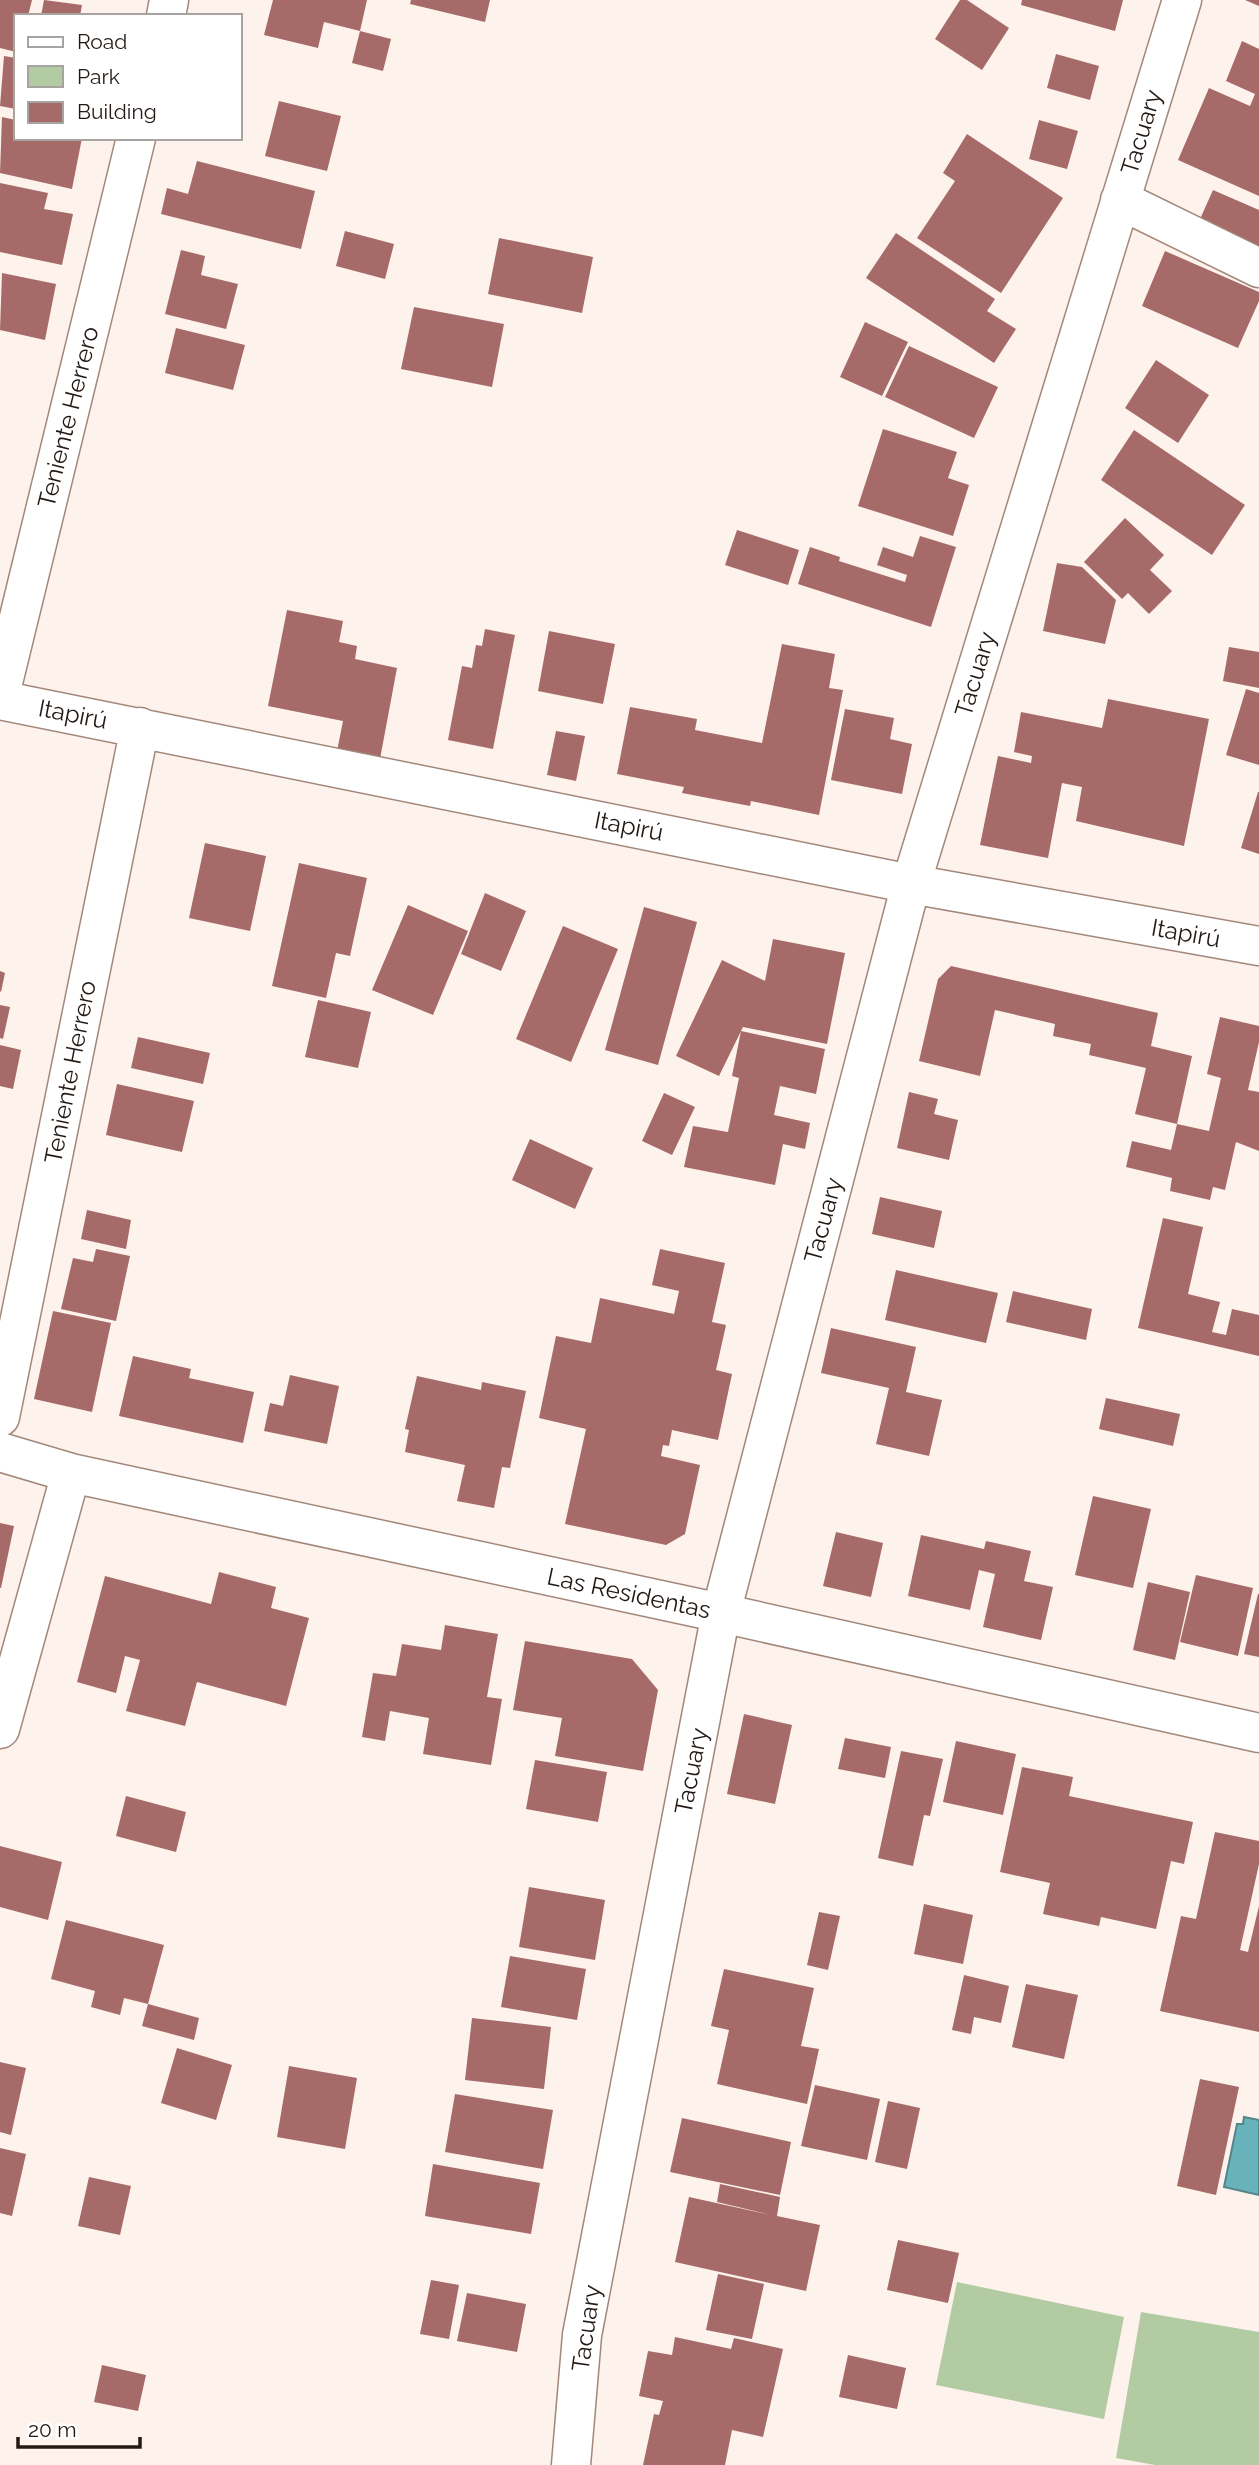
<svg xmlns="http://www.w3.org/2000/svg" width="1259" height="2465" font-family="Raleway,sans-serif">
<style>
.green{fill:#b3cba2}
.water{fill:#68b3bb;stroke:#538589;stroke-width:2}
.building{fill:#a66b69}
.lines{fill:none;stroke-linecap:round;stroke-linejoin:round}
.minor-casing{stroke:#a2887a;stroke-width:41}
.minor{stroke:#fff;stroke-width:38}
.labels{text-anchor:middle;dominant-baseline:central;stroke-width:7;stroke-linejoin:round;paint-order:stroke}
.street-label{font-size:24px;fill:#231914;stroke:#fff}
</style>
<rect width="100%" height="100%" fill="#fef2ec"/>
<path class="green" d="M957,2282l167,35 -20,102 -168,-34z
M1141,2312l118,20v133h-104l-39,-7z"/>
<path class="water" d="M1244,2117l15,3v75l-35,-8 13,-63h6z"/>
<path class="building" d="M0,0h32l-4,16h-12v36l-16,-4z
M44,0l38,5 -2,11h-39z
M273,0h94l-7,31 31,8 -8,32 -31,-8 8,-32 -36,-9 -6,26 -54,-13z
M411,0h79l-5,22 -75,-18z
M960,0h7l42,28 -27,42 -47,-31z
M1022,0h101l-8,31 -94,-26z
M1245,0h14v6z
M1242,41l17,8v147l-81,-36 31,-72 41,18 5,-12 -29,-13z
M1056,54l43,12 -9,34 -43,-12z
M4,56l12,2v51l-16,-3z
M279,101l62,15 -14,55 -62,-15z
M2,117l14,3v18h66l-10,51 -72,-16z
M1039,120l39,11 -11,38 -38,-10z
M967,134l96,64 -62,95 -84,-55 38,-57 -12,-8z
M197,161l118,30 -14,58 -140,-35 6,-26 21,6z
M0,183l48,10 -4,16 29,5 -11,51 -62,-13z
M1213,190l46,20v45l-63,-27z
M345,231l49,13 -9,35 -49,-13z
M896,233l99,66 -8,12 29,18 -22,34 -128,-85z
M499,238l94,19 -11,56 -94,-19z
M181,250l24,6 -4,19 37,9 -12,45 -61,-15z
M1165,251l94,41v9l-21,47 -96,-42z
M2,273l54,11 -11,56 -45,-10z
M414,307l90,17 -12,63 -91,-18z
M865,322l43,20 -26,54 -42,-19z
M176,328l69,17 -12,45 -68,-17z
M909,346l89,41 -24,51 -89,-41z
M1156,360l53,35 -31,48 -53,-35z
M883,429l74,23 -9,26 21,7 -16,51 -95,-30z
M1134,430l111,75 -33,50 -111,-75z
M1125,518l39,37 -14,15 22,21 -23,23 -21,-21 -6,6 -38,-37z
M737,530l62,20 -11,35 -63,-20z
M920,536l36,11 -25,80 -133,-43 12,-37 30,10 -1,4 66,21 2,-7 -30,-10 6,-18 30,10z
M1057,563l25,4 34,33 -11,44 -62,-13z
M287,610l56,11 -4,21 18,4 -2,13 42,9 -17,91 -43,-8 6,-30 -75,-15z
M485,629l30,6 -22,114 -45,-9 14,-74 10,2 4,-23 6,1z
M549,631l66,13 -12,60 -65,-13z
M782,644l53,10 -6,34 14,2 -24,125 -68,-14 -1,5 -68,-13 2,-6 -67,-13 13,-67 67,12 -2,11 67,13z
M1229,647l30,5v36l-36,-7z
M1246,689l13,4v72l-33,-10z
M1108,699l101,20 -25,127 -108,-25 6,-34 -20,-4 -14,75 -68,-13 18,-89 33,7 1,-7 -18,-4 7,-40 81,16z
M845,709l49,9 -4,21 22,5 -10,50 -71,-14z
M556,731l29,5 -9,45 -29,-6z
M1258,792h1v62l-18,-6z
M205,843l61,13 -16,75 -61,-13z
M299,863l68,15 -17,78 -14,-3 -10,45 -54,-12z
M485,893l41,18 -25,60 -40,-17z
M408,905l60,26 -35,84 -61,-25z
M644,907l53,15 -39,143 -53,-15z
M563,926l55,23 -47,113 -55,-23z
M773,939l72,14 -18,91 -84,-17 -24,49 -43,-20 46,-96 43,21z
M951,966l207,47 -7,33 41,10 -15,68 -42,-10 11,-46 -57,-13 2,-11 -38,-8 2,-12 -60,-14 -15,66 -61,-15 19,-82z
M0,971l5,2 -4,19 -1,-1z
M318,1000l53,12 -13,56 -53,-11z
M0,1005l10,2 -7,32 -3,-1z
M1220,1017l39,9v16l-11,48 11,2v59l-23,-9 -11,48 -12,-3 -3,13 -40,-9 2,-13 -46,-11 6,-26 39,9 6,-26 32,7 12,-53 -14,-4z
M741,1031l84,18 -9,45 -36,-8 -6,29 36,8 -5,26 -22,-5 -8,41 -91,-18 9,-41 35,6 11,-54 -7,-2z
M138,1037l72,16 -7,31 -72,-16z
M0,1045l21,5 -8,39 -13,-3z
M117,1084l77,17 -12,51 -76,-17z
M909,1092l29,7 -4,15 24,6 -9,40 -52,-12z
M664,1093l31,14 -23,48 -30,-14z
M530,1139l63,29 -18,41 -63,-29z
M880,1197l62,14 -8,37 -62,-14z
M87,1210l44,10 -5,29 -45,-10z
M1163,1218l40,9 -15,67 32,8 -8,30 14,3 6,-26 27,6v41l-121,-28z
M96,1249l34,7 -14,65 -55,-12 12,-51 20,4z
M660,1249l65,14 -13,59 14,3 -10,45 16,4 -14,66 -46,-10 -3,16 -6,-1 -2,11 39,9 -15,69 -19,11 -101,-21 21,-95 -47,-11 17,-82 35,7 9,-45 74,16 5,-23 -27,-6z
M896,1270l102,23 -12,50 -101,-23z
M1013,1291l79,18 -6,31 -80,-18z
M53,1311l58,12 -19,89 -58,-13z
M831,1328l85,19 -10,45 36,8 -13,56 -53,-12 13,-56 -68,-15z
M133,1356l58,13 -2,9 65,14 -11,51 -124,-27z
M290,1375l49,11 -12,58 -63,-13 6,-28 13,3z
M417,1376l64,14 1,-8 44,9 -16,77 -8,-1 -8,41 -37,-7 8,-36 -60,-13 4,-22 -4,-1z
M1106,1398l74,16 -7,32 -74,-17z
M1093,1496l58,13 -18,79 -58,-13z
M0,1523l14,3 -13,62h-1z
M836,1532l47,11 -12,54 -48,-11z
M921,1535l63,14 2,-8 45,10 -7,30 29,6 -12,53 -58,-13 12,-53 -16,-4 -9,40 -62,-14z
M219,1572l57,15 -5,21 38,10 -23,88 -89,-24 -12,44 -59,-15 14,-51 -15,-4 -9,37 -39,-11 28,-106 106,28z
M1196,1575l57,13 -15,68 -58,-14z
M1148,1582l42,10 -15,68 -42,-10z
M1258,1594h1v63l-15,-3z
M445,1625l53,9 -11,63 15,2 -11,66 -68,-11 6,-36 -39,-7 -5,30 -23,-4 11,-64 23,3 6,-32 39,6z
M525,1641l107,18 26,31 -15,81 -88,-15 7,-38 -49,-8z
M744,1714l48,11 -17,79 -48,-10z
M845,1738l46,9 -6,31 -47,-9z
M956,1741l60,13 -13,61 -60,-13z
M901,1751l42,8 -13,57 -6,-1 -11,51 -35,-8z
M535,1760l72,12 -9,50 -72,-13z
M1022,1767l51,10 -4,19 124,26 -9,42 -13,-3 -15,68 -55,-12 -2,9 -56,-12 7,-31 -50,-11z
M126,1796l60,16 -10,40 -60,-16z
M1215,1832l44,9v23l-19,86 8,2 11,-46v126l-99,-21 21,-95 15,3z
M0,1846l62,16 -14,58 -48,-13z
M529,1887l76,13 -10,60 -76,-13z
M924,1904l49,11 -10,49 -49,-10z
M819,1912l21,4 -12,54 -21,-5z
M66,1920l98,25 -16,59 -24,-6 -4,17 -29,-8 4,-16 -44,-12z
M510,1956l76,13 -9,51 -76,-13z
M724,1969l90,19 -13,58 18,3 -12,55 -90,-20 12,-54 -18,-4z
M964,1975l45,11 -8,37 -27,-6 -3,17 -19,-4z
M1026,1984l52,11 -14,64 -52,-12z
M148,2004l51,14 -5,22 -52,-14z
M472,2018l79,9 -7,62 -79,-9z
M177,2048l55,17 -16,55 -55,-17z
M0,2062l26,6 -15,67 -11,-3z
M289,2066l68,12 -12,71 -68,-12z
M1200,2079l39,8 -23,108 -39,-9z
M815,2085l65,14 -13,61 -66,-14z
M455,2094l98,16 -10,59 -98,-17z
M888,2101l32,7 -13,61 -32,-7z
M682,2118l109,24 -11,53 -110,-23z
M0,2148l26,6 -14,62 -12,-3z
M433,2164l107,19 -9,51 -106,-18z
M89,2177l42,9 -11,49 -42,-9z
M720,2184l60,13 -3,19 43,9 -14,66 -131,-29 14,-65 82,18 -54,-13z
M898,2240l61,13 -11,50 -61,-13z
M718,2274l46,10 -12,55 -46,-9z
M431,2280l28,5 -10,54 -29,-5z
M467,2293l59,11 -9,48 -60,-11z
M675,2337l56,12 3,-11 49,11 -20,88 -31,-7 -7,35h-82l11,-51 5,1 4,-14 -24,-5 9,-45 24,4z
M848,2355l58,13 -9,41 -58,-12z
M102,2365l44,10 -8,36 -44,-9z"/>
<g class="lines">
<g class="minor-casing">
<path id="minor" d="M166,16l3,-16
M1120,200l139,68
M0,695l136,-557
M0,700l911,184 348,62
M0,1417l140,-690
M0,1452l71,21 650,140 538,120
M0,1729l71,-256
M571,2465l11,-130 139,-722 190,-729 271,-884"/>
</g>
<use href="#minor" class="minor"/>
</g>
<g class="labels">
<g class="street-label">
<text transform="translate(1141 132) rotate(-73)">Tacuary</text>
<text transform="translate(68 417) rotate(-76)">Teniente Herrero</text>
<text transform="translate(975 674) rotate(-73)">Tacuary</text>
<text transform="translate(73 714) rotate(11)">Itapirú</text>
<text transform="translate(629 826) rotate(11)">Itapirú</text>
<text transform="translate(1186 933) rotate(10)">Itapirú</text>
<text transform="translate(70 1072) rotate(-79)">Teniente Herrero</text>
<text transform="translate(823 1220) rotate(-75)">Tacuary</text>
<text transform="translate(629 1593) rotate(12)">Las Residentas</text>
<text transform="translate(691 1771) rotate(-79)">Tacuary</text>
<text transform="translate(586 2328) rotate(-82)">Tacuary</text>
</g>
</g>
<rect x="14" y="14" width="228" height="126" fill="#ffffff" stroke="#a7a3a1" stroke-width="2"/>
<rect x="28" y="37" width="35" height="10" fill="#ffffff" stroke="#a7a3a1" stroke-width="2"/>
<text x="77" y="49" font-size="21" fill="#231914">Road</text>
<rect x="28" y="66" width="35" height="21" fill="#b3cba2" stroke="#a7a3a1" stroke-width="2"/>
<text x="77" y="84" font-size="21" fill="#231914">Park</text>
<rect x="28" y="102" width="35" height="21" fill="#a66b69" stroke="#a7a3a1" stroke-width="2"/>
<text x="77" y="119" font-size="21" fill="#231914">Building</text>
<path d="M18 2437v10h122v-10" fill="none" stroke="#231914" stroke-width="3.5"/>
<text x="28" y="2437" font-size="21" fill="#231914" stroke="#ffffff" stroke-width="5" paint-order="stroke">20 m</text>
</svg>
